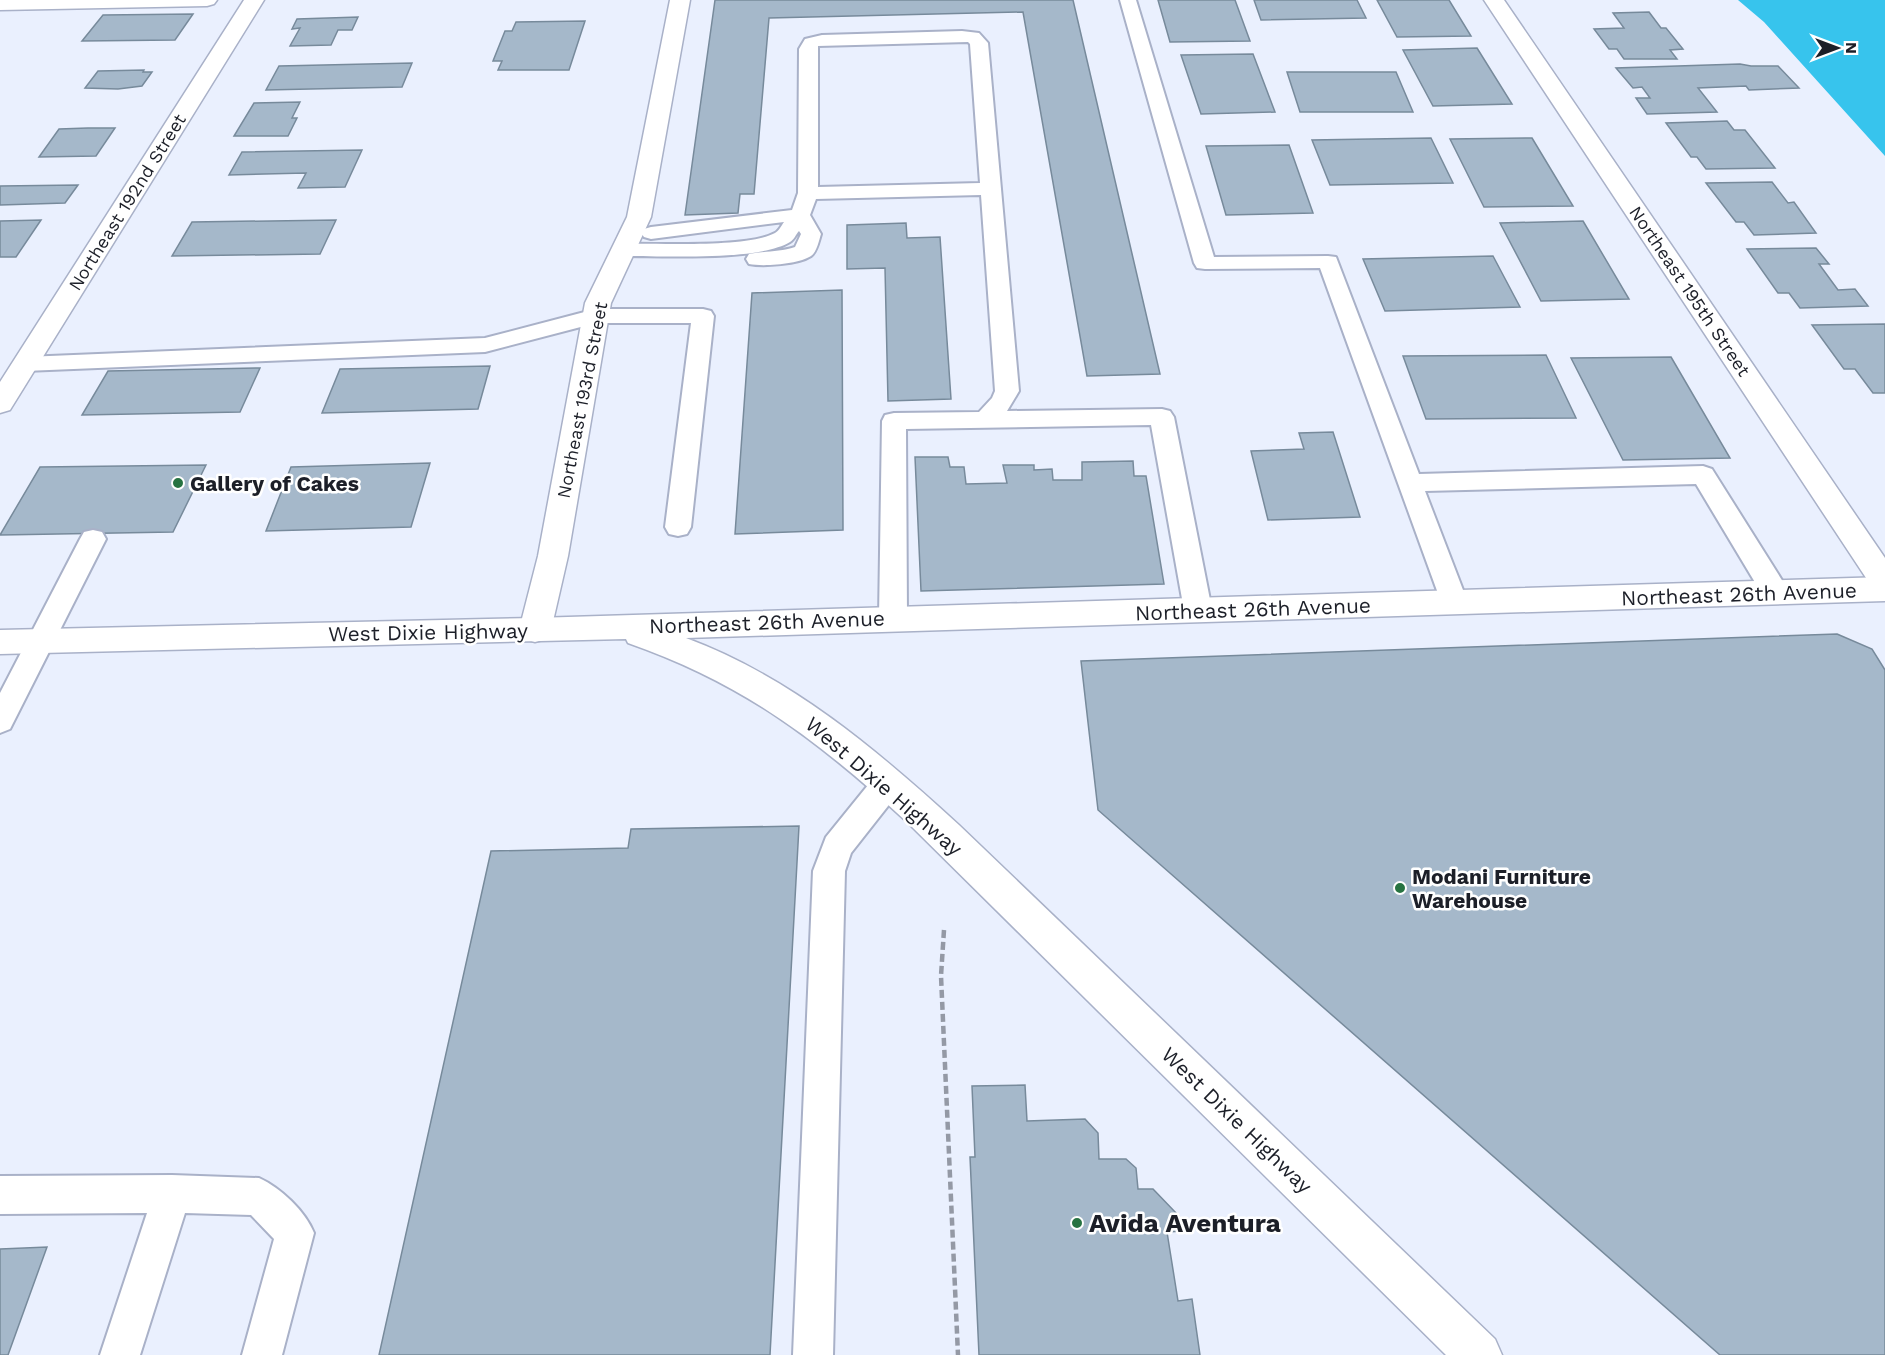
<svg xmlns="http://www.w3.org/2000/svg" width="1885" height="1355" font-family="'Work Sans',sans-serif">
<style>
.water{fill:#37c4ed}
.building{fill:#a5b8ca;stroke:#778a9b;stroke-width:1.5}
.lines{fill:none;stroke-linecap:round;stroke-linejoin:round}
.lane-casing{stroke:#a9b1c8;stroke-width:4}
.street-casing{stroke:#a9b1c8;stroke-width:3}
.secondary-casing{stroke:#a9b1c8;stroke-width:3}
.path{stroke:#9499a5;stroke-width:4.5;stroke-dasharray:8 4;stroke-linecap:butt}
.lane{fill:#fff;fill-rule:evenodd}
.street{fill:#fff;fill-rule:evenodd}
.secondary{fill:#fff;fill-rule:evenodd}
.poi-dot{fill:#277342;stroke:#fff;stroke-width:2}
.labels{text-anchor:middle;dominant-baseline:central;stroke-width:5;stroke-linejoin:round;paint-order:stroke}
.far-street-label{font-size:18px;fill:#1c1f28;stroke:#fff}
.poi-label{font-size:21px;font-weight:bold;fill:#1c1f28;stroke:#fff;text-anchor:start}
.street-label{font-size:21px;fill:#1c1f28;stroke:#fff}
.near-poi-label{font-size:26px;font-weight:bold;fill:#1c1f28;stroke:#fff;text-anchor:start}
</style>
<rect width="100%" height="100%" fill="#eaf0fe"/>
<path class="water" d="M1738,0h147v156l-121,-134z"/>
<path class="building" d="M715,0h358l87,374 -73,2 -64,-364 -254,6 -15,176h-14l-2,19 -53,2z
M1158,0h77l15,41 -80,1z
M1254,0h103l9,18 -105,2z
M1377,0h72l22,36 -74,1z
M1649,12l12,16h5l17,21 -13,1 7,9h-53l-7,-10h-8l-15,-20 30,-1 -11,-15z
M193,14l-18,26 -93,1 21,-26z
M358,17l-6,13h-14l-7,15 -41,1 10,-18 -8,1 5,-10z
M585,21l-16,49h-71l4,-9h-9l12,-30h7l4,-9z
M1477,48l35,56 -79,2 -30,-56z
M1253,54l22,58 -74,2 -20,-59z
M412,63l-10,24 -136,3 13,-24z
M1740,64l11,2h27l21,22 -50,2 -3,-4 -48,2 19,24 -70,2 -11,-16h14l-8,-11 -9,1 -17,-20z
M144,70l-1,2h9l-10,14 -24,3 -33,-1 13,-17z
M1287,72h109l17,40h-113z
M300,102l-8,16h5l-9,18h-54l20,-33z
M1727,121l7,9h11l30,38 -69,1 -9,-12h-6l-25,-34z
M88,128h27l-19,28 -57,1 20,-28z
M1431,138l22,45 -123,2 -18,-45z
M1532,138l41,68 -89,1 -34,-68z
M1289,145l24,68 -87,2 -20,-69z
M362,150l-17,37 -47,1 8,-15 -77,2 13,-23z
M1772,182l16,21 6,-1 22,31 -62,2 -10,-13h-8l-30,-39z
M78,185l-13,18 -65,2v-19z
M41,220l-25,37h-16v-36z
M336,220l-16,34 -148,2 20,-34z
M1583,221l46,78 -88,2 -41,-78z
M906,223l1,15 33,-1 11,162 -63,2 -3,-133 -38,1v-44z
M1816,248l13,16h-10l19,26 17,-1 13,17 -68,2 -11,-15h-11l-31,-44z
M1493,256l27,51 -135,4 -22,-52z
M842,290l1,240 -108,4 17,-241z
M1885,324v69h-12l-18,-24h-11l-32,-44z
M1546,355l30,63 -150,1 -23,-63z
M1671,357l59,101 -107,2 -52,-102z
M490,366l-12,43 -156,4 18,-44z
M260,368l-20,44 -158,3 26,-44z
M1333,432l27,85 -92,3 -17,-69 53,-2 -5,-16z
M915,457h33l2,10h14l2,17 41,-1 -4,-18h31v5l18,-1 1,11h29v-18l51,-1 1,15h12l18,108 -243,7z
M430,463l-19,64 -145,4 25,-64z
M206,465l-33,67 -173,3 40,-68z
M1837,634l35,15 13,21v685h-165l-622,-545 -17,-149z
M799,826l-29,529h-391l112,-504 137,-3 3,-19z
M1025,1085l2,36 58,-2 13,14 1,26h27l10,9 2,21h15l26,27 3,15 -15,1 11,69 14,-2 8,56h-221l-9,-198h5l-3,-71z
M47,1247l-39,108h-8v-106z"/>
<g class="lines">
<g class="lane-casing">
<path id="lane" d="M1120,0h16l78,257 114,-1 8,1 83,217 284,-8 9,3 73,116 4,7 -4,7 -10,3 -10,-3 -69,-115 -271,7 43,112 -4,7 -10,3 -10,-3 -124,-342 -115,1 -8,-1 -3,-5z
M962,31l17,2 9,10 31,348 -12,20 155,-2 8,2 4,6 38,193 -4,7 -10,3 -10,-3 -4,-7 -33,-185 -245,4 1,189 -4,7 -10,3 -10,-3 -4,-7 3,-197 3,-6 9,-2 85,-1 13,-14 3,-7 -14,-196 -165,4 -6,16 11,19c-2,6 -4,18 -10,22 -12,8 -47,11 -62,8l-3,-5 3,-5c16,-3 31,-2 46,-7l6,-13 -2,-3c-3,3 -5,9 -9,11 -31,19 -126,14 -165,14l-7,-2 -4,-4 4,-4 7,-2c34,-1 123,4 150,-11 4,-2 6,-7 9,-11l-133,17 -7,-2 -3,-4 3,-4 7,-2 141,-17 6,-17 1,-144 6,-10 17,-4zM968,42l2,2 10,139 -162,4v-141z
M596,309h107l8,2 3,5 -23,211 -4,7 -9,2 -9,-2 -4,-7 26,-204h-95l-111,29 -460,19 -8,-2 -4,-5 4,-5 8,-2 460,-19z
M93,530l9,2 4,7 -96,190 -10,4v-40l80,-154 4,-7z
M888,770l11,4 4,9 -4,9 -48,61 -6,18 -12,484h-40l20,-484 13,-34 51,-63z
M172,1175l87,3c22,10 46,33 55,55l-32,122h-40l32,-116 -23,-24 -66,-2 -45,142h-40l47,-142 -147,1v-38z"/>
</g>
<g class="street-casing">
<path id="street" d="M0,0h217l-3,4 -7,2 -207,4z
M244,0h20l-254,410 -10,3v-31z
M670,0h20l-39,217 -40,86 -43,253 -17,74 -5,9 -11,3 -11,-3 -5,-9 19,-74 47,-253 42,-86z
M1484,0h20l381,558v36l-11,-4z"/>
</g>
<g class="secondary-casing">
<path id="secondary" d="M1885,577v24l-1199,37c105,39 191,112 273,187l536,514 7,16h-56l-538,-532c-89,-82 -165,-140 -280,-180l-2,-4 -626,15v-24l535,-12z"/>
</g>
<path class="path" d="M944,930l-3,46 17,379"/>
<use href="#lane" class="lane"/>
<use href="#street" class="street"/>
<use href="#secondary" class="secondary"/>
</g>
<g class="poi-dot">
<circle cx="178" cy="483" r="6"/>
<circle cx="1400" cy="888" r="6"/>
<circle cx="1077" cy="1223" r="6"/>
</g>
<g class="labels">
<g class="far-street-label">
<text transform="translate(127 202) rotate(-58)">Northeast 192nd Street</text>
<text transform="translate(1690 291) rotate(56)">Northeast 195th Street</text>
<text transform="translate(582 400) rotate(-79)">Northeast 193rd Street</text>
</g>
<g class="poi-label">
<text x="190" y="483">Gallery of Cakes</text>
<text x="1412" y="876">Modani Furniture<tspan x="1412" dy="24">Warehouse</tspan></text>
</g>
<g class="street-label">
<text transform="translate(1739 594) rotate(-2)">Northeast 26th Avenue</text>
<text transform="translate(1253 609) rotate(-2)">Northeast 26th Avenue</text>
<text transform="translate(767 622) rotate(-2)">Northeast 26th Avenue</text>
<text transform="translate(428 632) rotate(-1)">West Dixie Highway</text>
<text transform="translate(884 786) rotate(41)">West Dixie Highway</text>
<text transform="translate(1237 1120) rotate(44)">West Dixie Highway</text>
</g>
<g class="near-poi-label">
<text x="1089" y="1223">Avida Aventura</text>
</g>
</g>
<g transform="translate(1837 48) rotate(90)" stroke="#ffffff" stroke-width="4.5" paint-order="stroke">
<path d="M0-4.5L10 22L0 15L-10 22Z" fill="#1c1f28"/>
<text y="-9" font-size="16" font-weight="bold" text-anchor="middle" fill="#1c1f28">N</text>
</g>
</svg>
